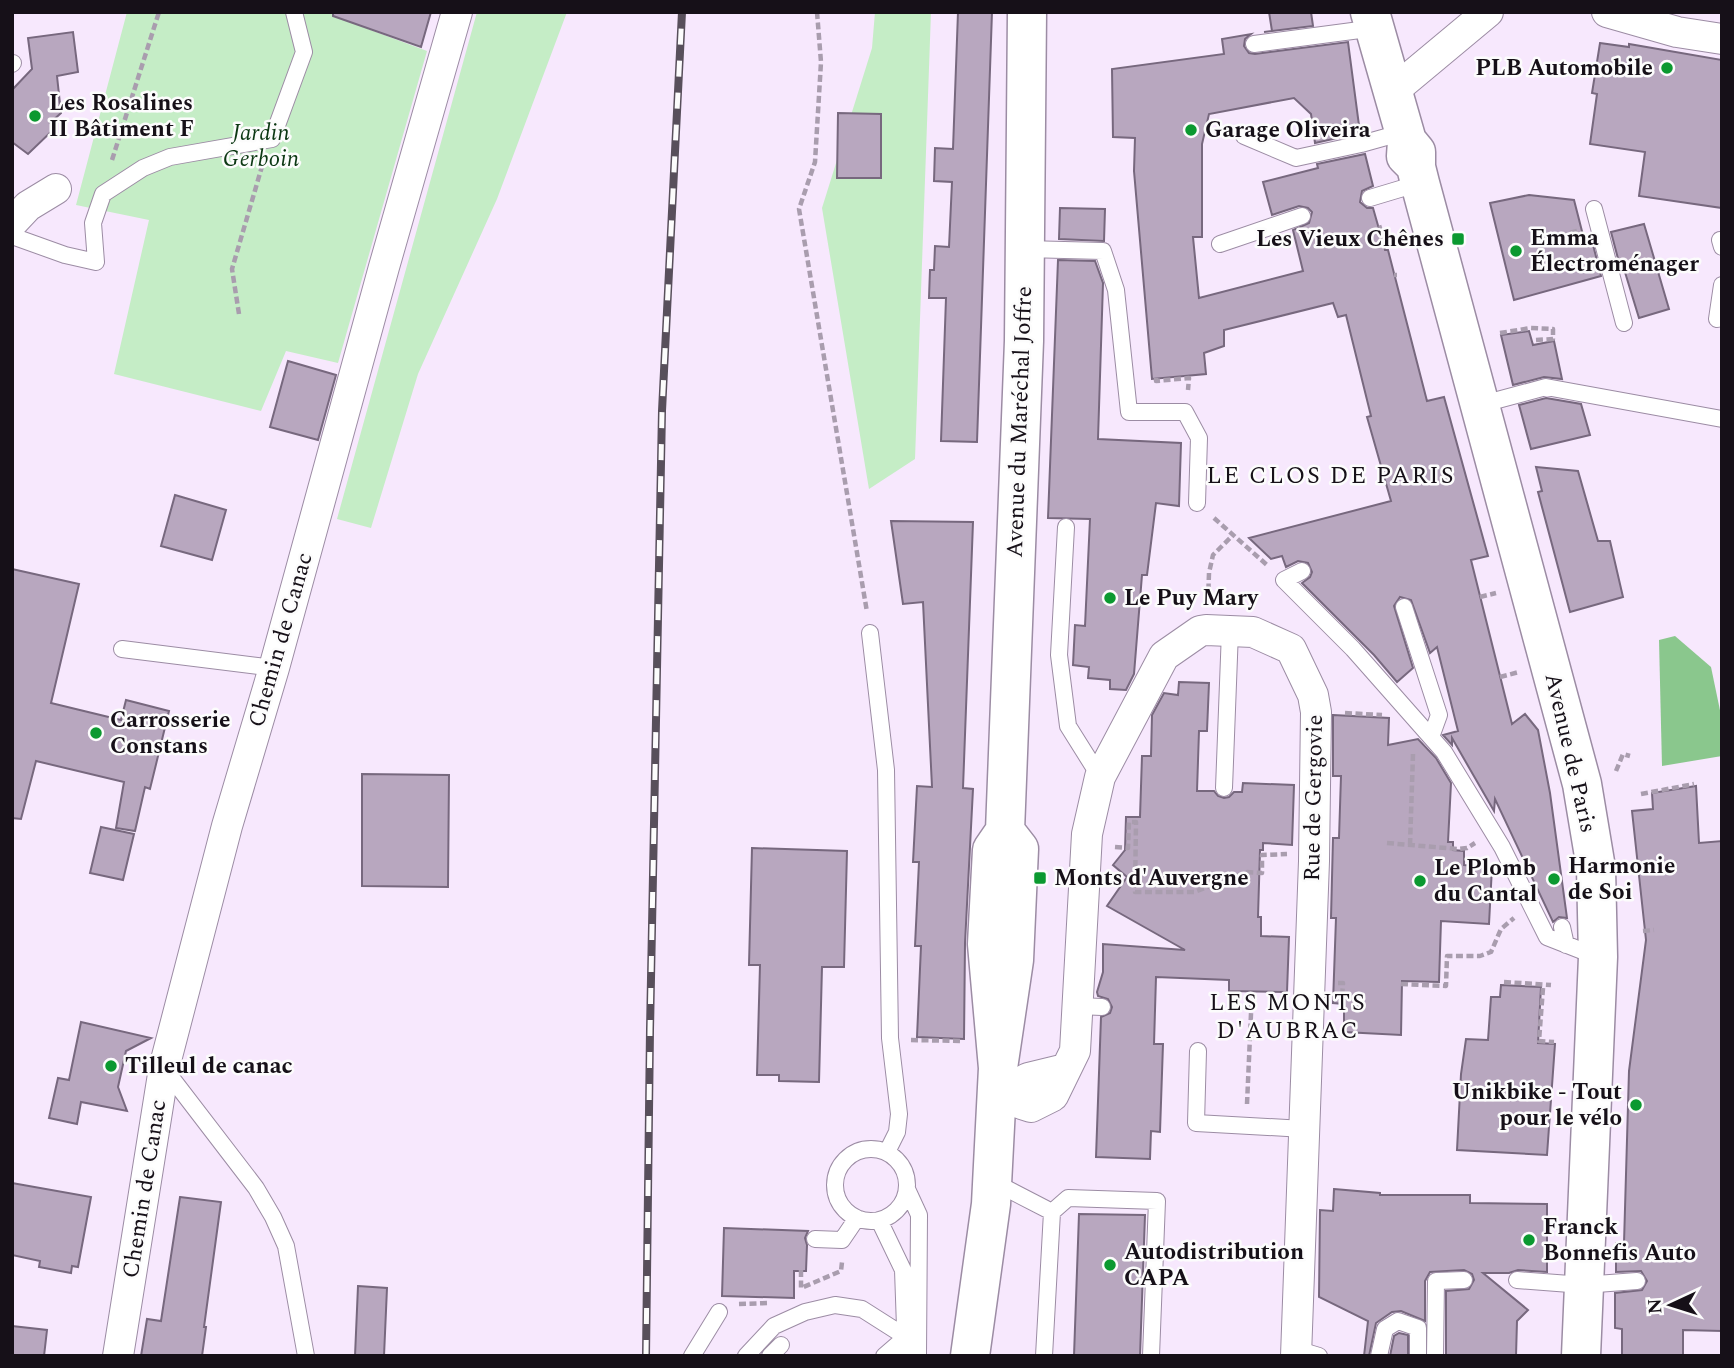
<svg xmlns="http://www.w3.org/2000/svg" width="1734" height="1368" font-family="Spectral,serif">
<style>
.green{fill:#c5edc6}
.forest{fill:#8ac78d}
.building{fill:#b8a7bf;stroke:#77687e;stroke-width:2}
.lines{fill:none;stroke-linecap:round;stroke-linejoin:round}
.lane-casing{stroke:#9c8ca4;stroke-width:18}
.street-casing{stroke:#9c8ca4;stroke-width:32}
.secondary-casing{stroke:#9c8ca4;stroke-width:41}
.path{stroke:#a99dae;stroke-width:4.5;stroke-dasharray:7 3.5;stroke-linecap:butt}
.lane{stroke:#fff;stroke-width:16}
.street{stroke:#fff;stroke-width:30}
.secondary{stroke:#fff;stroke-width:38}
.rail-casing{stroke:#584f5b;stroke-width:8}
.rail{stroke:#fcfcfc;stroke-width:5;stroke-dasharray:16;stroke-linecap:butt}
.poi-dot{fill:#0b9930;stroke:#fcfcfc;stroke-width:2.5}
.labels{text-anchor:middle;dominant-baseline:central;stroke-width:5;stroke-linejoin:round;paint-order:stroke}
.poi-label{font-size:23px;font-weight:bold;fill:#161018;stroke:#fcfcfc;text-anchor:start}
.park-label{font-size:23px;font-style:italic;fill:#0c3813;stroke:#fcfcfc}
.street-label{font-size:23px;fill:#161018;stroke:#fcfcfc}
.neighbourhood-label{font-size:24px;letter-spacing:2px;fill:#161018;stroke:#fcfcfc}
</style>
<rect width="100%" height="100%" fill="#f7e8fd"/>
<path class="green" d="M127,12h244l-3,17 59,22 -89,312 -52,-12 -25,60 -147,-37 35,-154 -73,-15z
M477,12h90l-70,187 -79,175 -47,154 -34,-9z
M875,12h56l-16,447 -46,30 -47,-281 50,-160z"/>
<path class="forest" d="M1675,636l36,31 11,53v36l-60,10 -3,-126z"/>
<path class="building" d="M333,12h98l-10,35 -88,-31z
M958,12h34l-15,430 -36,-1 5,-143h-17l1,-28h4l1,-24 14,1 3,-65 -18,-1 1,-33 18,1z
M1269,12h42l2,14 -49,6 8,-1z
M73,32l5,40 -21,4 4,37 -11,10 5,5 -27,26 -16,-12v-52l20,-21 -4,-31z
M1251,34l-6,5 -1,7 5,7 6,1 93,-12 12,91 -45,10 -4,-29 -17,-16 -85,16 -7,30v93h-9l6,61 104,-27 -10,-41 16,-7 3,-11 -4,-4 -9,-2 -27,9 -9,-33 55,-14 -1,-4 48,-10 8,32 -11,5 -2,11 7,6h6l12,42h3l39,151 17,-4 44,159 -17,4 41,164 13,-10 13,16 12,63 17,125 -8,-1 -6,5 -58,-123 -1,12 -42,-73v7l-9,-10 15,-4 -21,-84 -7,6 -19,-53 -11,-3 -6,9 19,62 -16,14 -23,-27 -72,-72 8,-6 2,-5 -4,-9 -10,-2 -12,6 -4,-11 -11,3 -22,-21 142,-37 -24,-84 4,-1 -25,-101 -8,2 -5,-14 -109,27v16l-20,7 2,21 -54,5 -18,-208 1,-33 -22,-1 -1,-68 112,-15 -2,-15z
M1600,43l29,4v-3l93,16v148l-83,-12 6,-44 -55,-8 7,-50 -5,-1z
M838,113l43,1v64h-44z
M1529,195l45,5 10,39 7,-2 10,39 -87,24 -24,-97z
M1060,208l45,1 -1,32 -45,-2z
M1644,224l25,85 -30,9 -15,-49 -3,1 -10,-38z
M1058,260l37,1 8,22 -5,156 83,4 -2,63 -23,-3 -9,72h-5l-8,99 -8,16 -16,-1v-9l-22,-2 1,-11 -16,-2 2,-40 10,1 5,-107 -42,-1z
M1529,331l4,14 21,-4 8,38 -18,-2 -31,8 -12,-50z
M288,361l48,14 -18,65 -48,-13z
M1546,398l35,6 9,31 -59,14 -12,-44z
M1536,467l42,4 20,70h12l13,56 -53,15 -32,-120 4,-1z
M175,495l51,15 -14,50 -51,-14z
M891,521l82,1 -10,266 10,1 -8,154 -1,96 -47,-2 4,-91h-6l4,-84h-6l4,-76 15,1 -9,-185 -20,2z
M12,569l67,15 -28,119 70,17 5,-20 43,11 -19,78 -5,-2 -10,44 -19,-3 8,-46 -88,-21 -15,58 -9,-1z
M1179,682l30,1 -2,48h-8l-2,60h17l4,5 6,2 5,-1 5,-5h8l1,-9 51,2 -2,60 -29,-2v7h-3l-2,67h3v19l28,1 -2,55 -58,-1v-11l-73,-3 -2,67h9l-3,88 -9,-1 -1,28 -54,-2 5,-140 9,-4 2,-6 -4,-8 -10,-3 -1,-4 6,-20v-28l82,6 -78,-44 20,-29 -14,-12 12,-15 1,-33h14l2,-61h9l1,-41 12,-22 14,2z
M1333,715l56,3 -1,27 30,-6 18,19 15,25 -3,59h5v8l11,1v14l28,2 -3,57 -48,-3 -2,61 -37,-1 -1,54 -57,-3v-28l-11,-1 3,-85h-5l2,-80h6l2,-62h-8z
M362,774l87,1 -1,112 -86,-1z
M1696,786l3,57 23,-2v490l-39,-1v26h-61v-27l-7,-1v-35l27,-3 5,-9 -6,-10 -25,1v-29h8l5,-172 17,-131 -14,-129 21,-2 -1,-16z
M101,827l33,7 -11,46 -33,-7z
M752,848l95,3 -3,116h-22l-3,115 -40,-1v-6h-22l3,-110h-11z
M1501,985l40,2 -3,56 17,1 -8,111 -90,-5 4,-76 5,-35 22,1 3,-43h9z
M81,1022l70,16 -25,13 -8,36 9,24 -46,-9 -4,22 -28,-6 9,-40 11,2z
M12,1183l79,14 -13,70 -6,-1 -1,7 -32,-6 1,-6 -28,-6z
M1334,1189l46,4v2h90v8l77,1v68l-29,-2 -9,3h-26l45,37 -11,11 -1,35h-70v-65l23,-2 5,-9 -2,-6 -8,-4 -34,2 -5,9v40l-24,-10 -9,1 -16,11 -7,33h-5l4,-35 -49,-24 1,-87 13,1z
M180,1197l41,5 -17,125h2l-4,29h-61l6,-37 14,2z
M1079,1214l66,1 -5,141h-66z
M724,1228l84,3 -3,7 2,7 -1,26h-12v27l-72,-2z
M358,1286l29,2 -3,68h-29z
M12,1326l35,4 -3,26h-32z
M1399,1333l9,2v21h-18l4,-20z"/>
<g class="lines">
<g class="lane-casing">
<path id="lane" d="M1254,44l121,-16
M12,64l1,-1
M1244,136l52,22 65,-14 43,-12
M1370,198l50,-15
M1594,209l30,114
M12,236l53,19 31,7 -3,-39 10,-29 40,-26 27,-11 102,-18 32,-87 -10,-40
M1720,240l2,7
M1220,244l82,-28
M1025,249l78,2 13,39 13,122h56l14,26 -2,65
M1717,319l5,-34
M1479,405l67,-18 176,32
M1066,527l-7,128 9,71 32,51
M1302,571l-18,9 69,69 91,103 58,95 45,90 51,20
M1404,607l35,108 -8,22
M870,633l16,137 4,268 9,76 -2,18 -10,20
M122,649l152,19
M1224,788l6,-157
M1562,927l4,18
M1078,1006l24,1
M1198,1051l-2,72 108,6
M164,1068l92,120 17,29 13,29 20,110
M835 1185a36 36 0 1 1 72 0a36 36 0 1 1-72 0Z
M992,1181l60,31 -8,144
M907,1189l12,26 -1,141
M1052,1212l16,-14 89,3 -6,155
M879,1220l24,50 3,86
M815,1239l27,1 15,-22
M1517,1280l66,5 54,-4
M1296,1349l23,7
M692,1356l27,-44
M746,1356l28,-30 31,-14 30,-7 27,4 44,28
M770,1356l11,-11
M884,1356l22,-19
M1379,1356l6,-27 13,-8 20,7v28
M1435,1356l1,-75 28,-1"/>
</g>
<g class="street-casing">
<path id="street" d="M1607,12l70,20 45,7
M1392,92l96,-80
M12,223l16,-17 28,-17
M997,1096l34,11 22,-11 22,-45 12,-217 13,-57 64,-121 36,-25 6,-1 47,2 38,17 22,46 3,17 -2,149 -18,495
M997,1096l31,-18 37,-9
M118,1356l46,-288 63,-242 47,-158 110,-401 73,-255"/>
</g>
<g class="secondary-casing">
<path id="secondary" d="M1370,12l37,129 -1,15 7,7
M1407,141l9,11v15l4,16 162,601 14,84 2,89 -17,399
M998,1068l-11,-124 5,-94 13,-19 19,-490 3,-329
M970,1356l21,-152 7,-136 16,-108 5,-111 -14,-18"/>
</g>
<path class="path" d="M817,12l4,50 -6,100 -16,47 68,403
M112,160l47,-148
M1379,228l3,-1
M1550,238l27,-7
M1394,275h3
M239,314l-7,-45 31,-106
M1500,333l31,-5 22,1v10l-17,1
M1156,378v3l33,-3 -1,12
M1214,518l53,47
M1480,597l16,-4
M1208,601l1,-28 4,-18 20,-20
M1500,677l19,-5
M1345,713l37,2
M1616,771l7,-17 7,2
M1641,794l53,-10
M1387,843l71,6 9,-1 8,-5
M1410,845l3,-91
M1115,847l13,1 1,-26h7l-1,70h59l53,-20 15,1v-18l25,-1
M1643,931l11,-1
M1504,982l47,3
M1338,983h5l-1,15
M1401,984l45,2 1,-30h33l11,-4 10,-23 13,-11
M1543,988l-4,53 15,1
M911,1040l51,1
M1247,1104l5,-113
M801,1270v18l40,-17 1,-9
M739,1304l29,-1"/>
<use href="#lane" class="lane"/>
<use href="#street" class="street"/>
<use href="#secondary" class="secondary"/>
<g class="rail-casing">
<path id="rail" d="M646,1356l4,-326 12,-619 20,-399"/>
</g>
<use href="#rail" class="rail"/>
</g>
<g class="poi-dot">
<circle cx="1667" cy="68" r="7"/>
<circle cx="35" cy="116" r="7"/>
<circle cx="1191" cy="130" r="7"/>
<rect x="1451" y="232" width="14" height="14" rx="3.5"/>
<circle cx="1516" cy="251" r="7"/>
<circle cx="1110" cy="598" r="7"/>
<circle cx="96" cy="733" r="7"/>
<rect x="1033" y="871" width="14" height="14" rx="3.5"/>
<circle cx="1554" cy="879" r="7"/>
<circle cx="1420" cy="881" r="7"/>
<circle cx="111" cy="1066" r="7"/>
<circle cx="1636" cy="1105" r="7"/>
<circle cx="1529" cy="1240" r="7"/>
<circle cx="1110" cy="1265" r="7"/>
</g>
<g class="labels">
<g class="poi-label">
<text x="1653" y="68" text-anchor="end">PLB Automobile</text>
<text x="49" y="103">Les Rosalines<tspan x="49" dy="26">II Bâtiment F</tspan></text>
<text x="1205" y="130">Garage Oliveira</text>
<text x="1530" y="238">Emma<tspan x="1530" dy="26">Électroménager</tspan></text>
<text x="1444" y="239" text-anchor="end">Les Vieux Chênes</text>
<text x="1124" y="598">Le Puy Mary</text>
<text x="110" y="720">Carrosserie<tspan x="110" dy="26">Constans</tspan></text>
<text x="1568" y="866">Harmonie<tspan x="1568" dy="26">de Soi</tspan></text>
<text x="1434" y="868">Le Plomb<tspan x="1434" dy="26">du Cantal</tspan></text>
<text x="1054" y="878">Monts d'Auvergne</text>
<text x="125" y="1066">Tilleul de canac</text>
<text x="1622" y="1092" text-anchor="end">Unikbike - Tout<tspan x="1622" dy="26">pour le vélo</tspan></text>
<text x="1543" y="1227">Franck<tspan x="1543" dy="26">Bonnefis Auto</tspan></text>
<text x="1124" y="1252">Autodistribution<tspan x="1124" dy="26">CAPA</tspan></text>
</g>
<g class="park-label">
<text x="261" y="133">Jardin<tspan x="261" dy="26">Gerboin</tspan></text>
</g>
<g class="street-label">
<text transform="translate(1020 422) rotate(-88)">Avenue du Maréchal Joffre</text>
<text transform="translate(281 640) rotate(-74)">Chemin de Canac</text>
<text transform="translate(1570 753) rotate(77)">Avenue de Paris</text>
<text transform="translate(1314 798) rotate(-89)">Rue de Gergovie</text>
<text transform="translate(145 1189) rotate(-81)">Chemin de Canac</text>
</g>
<g class="neighbourhood-label">
<text x="1331" y="476">LE CLOS DE PARIS</text>
<text x="1288" y="1003">LES MONTS<tspan x="1288" dy="28">D'AUBRAC</tspan></text>
</g>
</g>
<rect width="1734" height="1368" fill="none" stroke="#161018" stroke-width="28"/>
<g transform="translate(1671 1305) rotate(266)" stroke="#fcfcfc" stroke-width="5" paint-order="stroke">
<path d="M0-5L12 26L0 18L-12 26Z" fill="#161018"/>
<text y="-10" font-size="19" font-weight="bold" text-anchor="middle" fill="#161018">N</text>
</g>
</svg>
